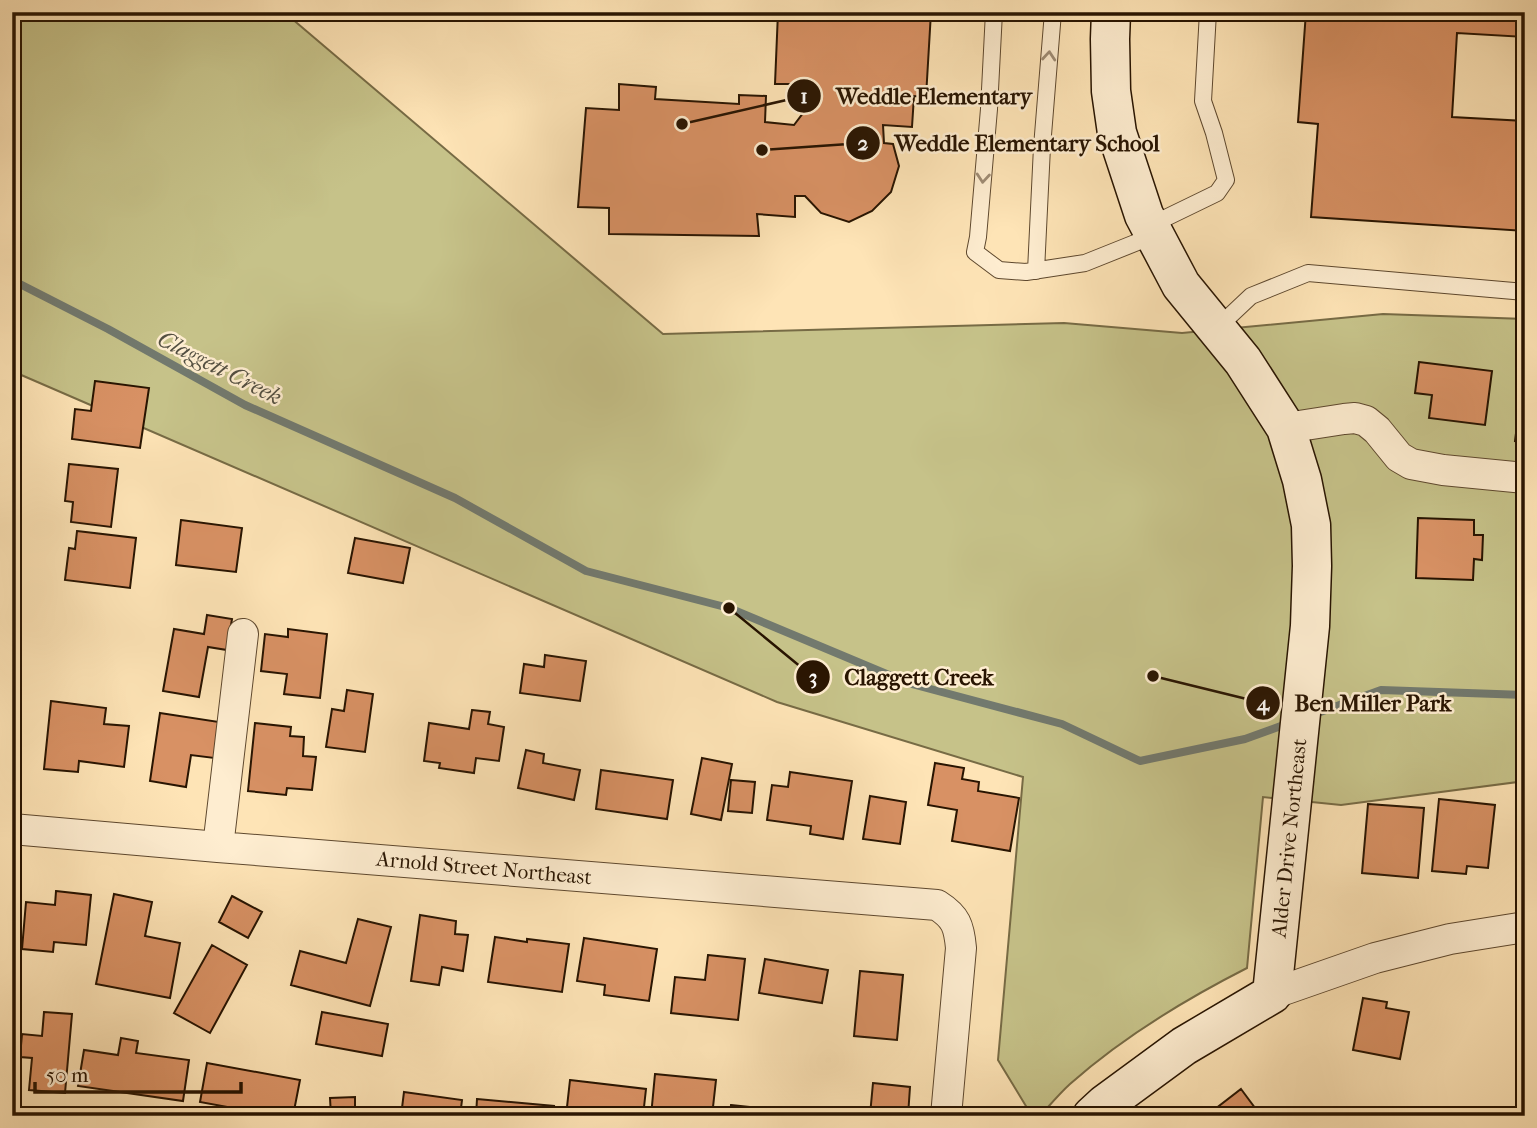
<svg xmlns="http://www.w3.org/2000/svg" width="1537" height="1128" font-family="'IM FELL French Canon',serif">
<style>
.green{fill:#c6c289;stroke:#776b45;stroke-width:2}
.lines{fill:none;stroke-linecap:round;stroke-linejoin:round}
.stream{stroke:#72796e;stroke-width:8}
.building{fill:#d89164;stroke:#281401;stroke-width:2}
.lane-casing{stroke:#5e482e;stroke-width:18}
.street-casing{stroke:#5e482e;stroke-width:32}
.secondary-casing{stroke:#281401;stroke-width:41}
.lane{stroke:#feedd0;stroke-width:16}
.street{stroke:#feedd0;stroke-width:30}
.secondary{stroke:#feedd0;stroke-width:38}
.oneway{stroke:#9e8b73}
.labels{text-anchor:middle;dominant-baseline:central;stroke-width:5;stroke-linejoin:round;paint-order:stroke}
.street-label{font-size:21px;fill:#281401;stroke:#feedd0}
.water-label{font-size:23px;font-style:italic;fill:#534f41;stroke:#feedd0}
.leader{fill:none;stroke:#281401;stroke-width:2.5}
.callout-dot{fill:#281401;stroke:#feedd0;stroke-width:2.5}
.mark-label{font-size:21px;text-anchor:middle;font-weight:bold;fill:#fff}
.callout-label{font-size:23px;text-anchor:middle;font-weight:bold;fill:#281401;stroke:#feedd0;stroke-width:5;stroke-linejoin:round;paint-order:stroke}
</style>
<rect width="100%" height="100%" fill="#fee4b6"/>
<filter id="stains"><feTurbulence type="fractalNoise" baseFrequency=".00286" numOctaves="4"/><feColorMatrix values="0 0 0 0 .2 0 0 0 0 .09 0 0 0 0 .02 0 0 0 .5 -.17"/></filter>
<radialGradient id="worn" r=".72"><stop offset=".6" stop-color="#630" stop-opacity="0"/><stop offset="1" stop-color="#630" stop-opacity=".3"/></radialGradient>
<path class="green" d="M12,12h272l379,322 401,-11 118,10 201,-19 142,5v462l-184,24 -78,-8 -16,171c-63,32 -124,69 -177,116 -11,10 -20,21 -30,32h-8l-34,-56 25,-283 -246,-75 -765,-331z"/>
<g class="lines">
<path class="stream" d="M12,280l96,49 137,76 210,93 131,73 143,37 179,75 154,41 78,37 105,-22 44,-16
M1312,715l69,-25 144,5"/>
</g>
<path class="building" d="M778,12h153l-5,85 -12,-1 -2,31 -29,-2 1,18 9,1 6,22 -8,26 -19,19 -23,11 -28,-9 -16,-17h-10v21l-38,-3 2,22 -150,-2v-26l-31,-1 8,-99 33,2v-26l37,3 -1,12 84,5v-9l27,1 -1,26 29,3 9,-12 4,-29h-32z
M1306,12h219v25l-68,-4 -5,84 73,4v110l-214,-14 7,-93 -20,-2z
M1419,362l73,9 -7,54 -56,-7 3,-23 -17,-2z
M95,381l54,7 -9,60 -68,-9 3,-30 16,2z
M1521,393l4,1v48l-10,-1z
M69,464l49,5 -7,58 -40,-5 2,-20 -8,-1z
M1418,518l56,2v15h9l-1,25 -8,-1 -1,21 -57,-2z
M181,520l61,8 -6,44 -60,-7z
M77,531l59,7 -6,50 -65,-8 4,-32 6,1z
M355,538l55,10 -7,35 -55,-10z
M207,615l25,4 -5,31 -19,-3 -9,50 -36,-6 11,-62 30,5z
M288,629l39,5 -7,64 -36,-4 3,-20 -26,-3 4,-37 23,3z
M545,655l41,6 -6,40 -60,-8 4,-29 20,3z
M347,690l26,4 -8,58 -39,-5 6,-38 12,2z
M51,701l55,7 -2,16 25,2 -5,41 -45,-6 -1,11 -34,-3z
M472,710l18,2 -2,12 16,3 -5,34 -23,-3 -2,15 -35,-5 1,-5 -16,-2 5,-38 40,6z
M160,713l59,9 -5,36 -23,-3 -5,32 -36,-6z
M255,723l36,4 -1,9 14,1 -1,19 13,1 -4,33 -25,-2 -1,7 -38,-4z
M526,750l18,4 -1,9 37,7 -6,30 -56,-12z
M702,758l30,6 -11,56 -30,-6z
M935,763l29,5 -2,11 17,3 -1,9 41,7 -9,53 -58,-10 5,-31 -29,-5z
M601,770l72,10 -6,39 -71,-10z
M790,772l62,9 -9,58 -33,-5 1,-8 -44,-6 5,-35 16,2z
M731,780l24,2 -3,31 -24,-2z
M870,796l36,6 -6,42 -37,-5z
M1439,799l56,6 -7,63 -21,-2 -1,8 -34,-3z
M1368,804l56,4 -6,70 -56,-5z
M1522,808h3v49h-5z
M56,891l35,4 -5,50 -32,-3 -1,10 -31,-3 4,-47 29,3z
M114,894l38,8 -7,34 35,7 -10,55 -74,-14z
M232,896l30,16 -14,26 -29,-16z
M420,915l36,6 -1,13 13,1 -5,36 -21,-4 -3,18 -28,-4z
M358,919l33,8 -21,79 -79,-21 9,-34 46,12z
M495,937l32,5v-3l42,5 -7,48 -74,-10z
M584,938l73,11 -8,52 -45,-6 1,-10 -28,-4z
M212,945l35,20 -37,68 -36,-20z
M708,955l37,4 -7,61 -67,-7 4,-36 30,3z
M765,959l63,11 -6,33 -63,-10z
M860,971l43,4 -6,65 -43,-4z
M1363,998l24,4 -1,6 23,4 -9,47 -47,-9z
M44,1012l28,2 -7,79 -36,-3 3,-32 -12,-1 2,-23 20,2z
M322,1012l66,12 -6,32 -66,-12z
M121,1038l17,3 -2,12 53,7 -6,41 -105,-15 6,-36 34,5z
M207,1063l93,17 -7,36h-16l-77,-14z
M655,1074l61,6 -4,36h-61z
M570,1080l76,9 -3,27h-77z
M873,1083l37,4 -2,29h-54v-3l16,2z
M1241,1089l20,27h-55z
M404,1092l58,8 -2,16h-59z
M355,1097v19h-24l-1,-18z
M477,1099l77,7 -1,10h-77z
M731,1105l66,7v4h-67z"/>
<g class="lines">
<g class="lane-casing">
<path id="lane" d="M994,12l-5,97 -11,128 -3,15 24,18 27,2 59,-9 70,-28
M1149,226l68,-33 9,-13 -12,-47 -11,-32 5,-89
M1036,271l6,-124 11,-135
M1217,328l34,-32 57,-23 217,19"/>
</g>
<g class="street-casing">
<path id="street" d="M1286,428l58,-9 11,-1 11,3 11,9 22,27 12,7 32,6 82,8
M12,829l206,18 719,58c19,12 22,21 24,43l-15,168
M218,847l25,-213
M1272,994l103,-36 75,-19 75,-12"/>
</g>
<g class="secondary-casing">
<path id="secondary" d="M1092,1116l13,-12 79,-58 88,-52 38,-368 2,-60 -1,-41 -9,-45 -16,-52 -43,-67 -62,-76 -37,-70 -27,-82 -6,-42 -1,-52 1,-27"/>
</g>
<use href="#lane" class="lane"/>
<use href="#street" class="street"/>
<use href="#secondary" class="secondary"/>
</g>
<defs><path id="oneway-chevron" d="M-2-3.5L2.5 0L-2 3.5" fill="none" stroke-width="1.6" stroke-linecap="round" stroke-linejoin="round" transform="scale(1.75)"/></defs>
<g class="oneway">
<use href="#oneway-chevron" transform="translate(1049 56) rotate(-85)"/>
<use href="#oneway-chevron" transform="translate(983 178) rotate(95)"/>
</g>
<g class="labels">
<g class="street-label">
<text transform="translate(1289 838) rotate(-84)">Alder Drive Northeast</text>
<text transform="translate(484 868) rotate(5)">Arnold Street Northeast</text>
</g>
<g class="water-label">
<text transform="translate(220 368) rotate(27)">Claggett Creek</text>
</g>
</g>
<path class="leader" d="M682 124L804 96M762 150L863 143M729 608L813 677M1153 676L1263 703"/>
<g class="callout-dot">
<circle cx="682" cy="124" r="7"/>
<circle cx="762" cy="150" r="7"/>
<circle cx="729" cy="608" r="7"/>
<circle cx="1153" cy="676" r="7"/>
<circle cx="804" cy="96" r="18"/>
<circle cx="863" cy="143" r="18"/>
<circle cx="813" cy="677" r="18"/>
<circle cx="1263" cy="703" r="18"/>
</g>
<g class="mark-label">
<text x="804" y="103">1</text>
<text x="863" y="150">2</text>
<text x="813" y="684">3</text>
<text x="1263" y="710">4</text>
</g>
<g class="callout-label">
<text x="934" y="104">Weddle Elementary</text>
<text x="1027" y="151">Weddle Elementary School</text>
<text x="919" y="685">Claggett Creek</text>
<text x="1373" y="711">Ben Miller Park</text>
</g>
<rect width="1537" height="1128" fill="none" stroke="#fee4b6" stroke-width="42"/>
<rect x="14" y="14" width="1509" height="1100" fill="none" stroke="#281401" stroke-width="3.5"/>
<rect x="21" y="21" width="1495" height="1086" fill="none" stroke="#281401" stroke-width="2"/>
<path d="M35 1082v10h206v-10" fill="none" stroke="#281401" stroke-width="3.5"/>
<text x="46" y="1082" font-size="21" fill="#281401" stroke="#feedd0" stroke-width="5" paint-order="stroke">50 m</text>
<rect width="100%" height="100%" filter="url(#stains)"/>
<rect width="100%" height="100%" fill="url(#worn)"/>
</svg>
